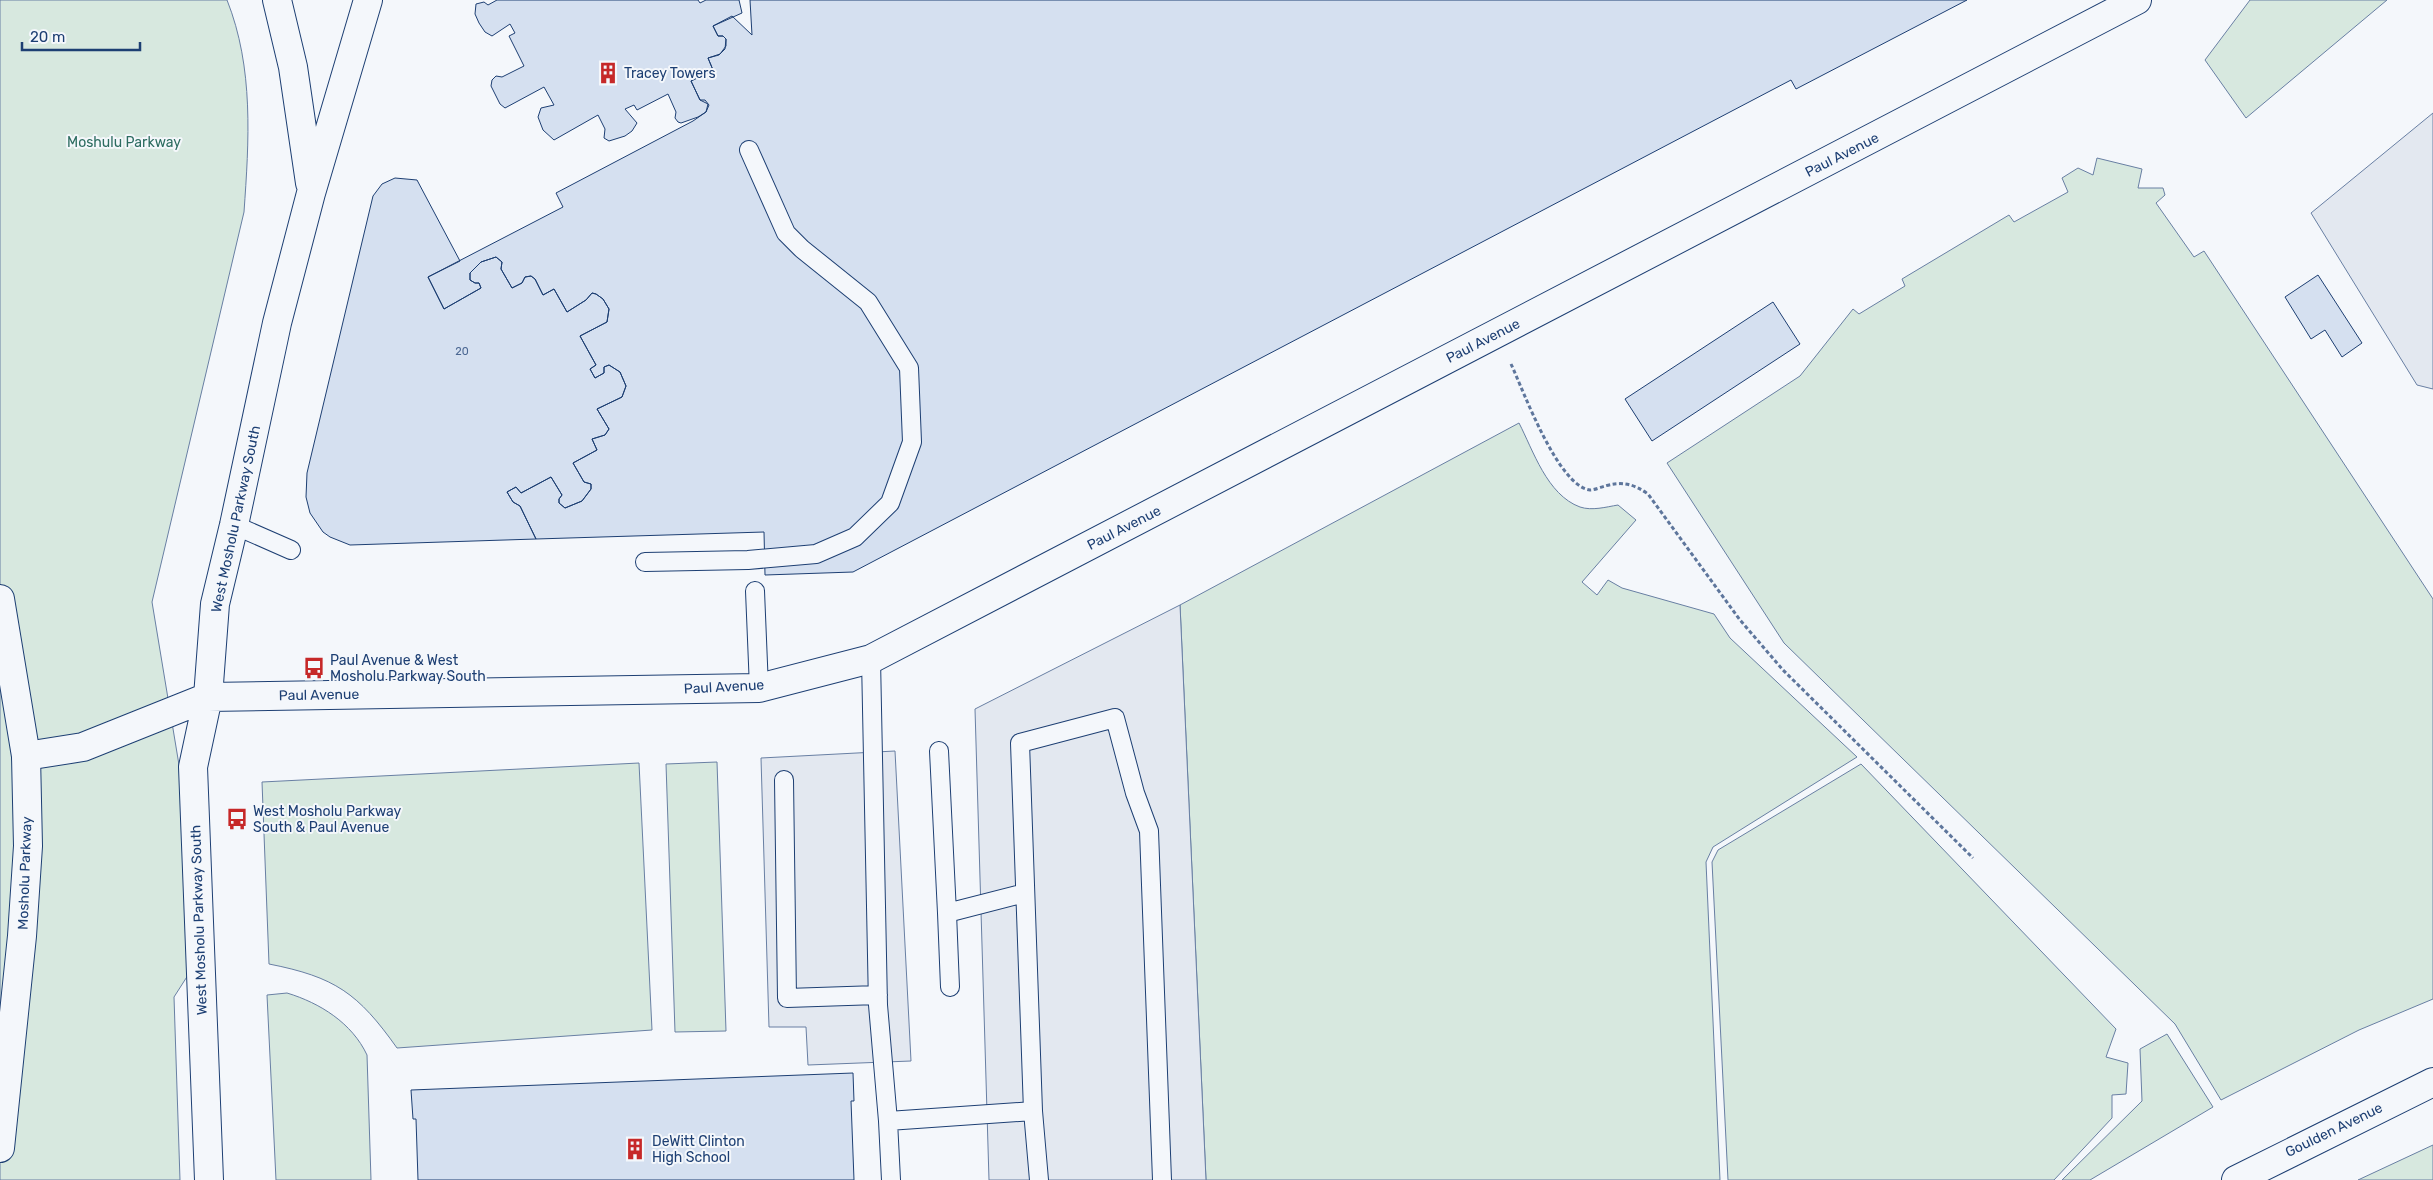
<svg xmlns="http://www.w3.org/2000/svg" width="2433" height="1180" font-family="Rubik,sans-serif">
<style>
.green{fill:#d7e8df;stroke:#687fa3}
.parking{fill:#e3e8f0;stroke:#687fa3}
.building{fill:#d5e0f0;stroke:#1d3f73}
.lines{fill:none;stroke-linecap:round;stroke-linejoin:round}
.lane-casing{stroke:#1d3f73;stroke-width:20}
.street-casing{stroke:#1d3f73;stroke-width:30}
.primary-casing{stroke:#1d3f73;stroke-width:30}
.path{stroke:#5e769c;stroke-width:3;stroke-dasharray:4 2.5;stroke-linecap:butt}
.lane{stroke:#f4f7fb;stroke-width:18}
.street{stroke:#f4f7fb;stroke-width:28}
.primary{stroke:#f4f7fb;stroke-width:28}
.labels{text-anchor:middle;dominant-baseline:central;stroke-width:4;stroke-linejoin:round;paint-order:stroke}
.number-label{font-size:11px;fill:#4b6792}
.poi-label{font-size:14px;fill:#1d3f73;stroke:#f4f7fb;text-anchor:start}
.park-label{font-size:14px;fill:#2c6c60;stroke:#f4f7fb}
.street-label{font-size:14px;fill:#1d3f73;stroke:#f4f7fb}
</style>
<rect width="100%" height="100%" fill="#f4f7fb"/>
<path class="green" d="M0,0h227c27,68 22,141 17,212l-92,390 30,181 8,189 -16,25 6,183h-180z
M2250,0h137l-141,118 -41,-58z
M2097,158l45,11 -4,19h25l2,7 -9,8 38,54 10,-6 229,348v400l-74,31 -138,70 -46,-76 -391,-381 -117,-180 133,-87 53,-67 6,5 46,-28 -3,-7 107,-64 5,7 54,-30 -6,-14 16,-10 15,7z
M1519,423c14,27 28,72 61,84 12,4 26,0 38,-2l18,15 -54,62 15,13 11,-15 14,8 92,26 16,24 127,119 -144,90 -7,15 14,318h-514l-26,-575z
M717,762l9,269 -51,1 -9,-268z
M639,763l13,267 -255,18c-39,-55 -62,-71 -128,-84l-7,-182z
M1861,764l255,265 -10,28 22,6 -2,31 -14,1v23l-58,62h-326l-16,-318 6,-12z
M287,993c33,10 65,30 80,62l4,125h-95l-9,-185z
M2167,1034l46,73 -123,73h-28l80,-79 -2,-52z
M2433,1145v35h-75z"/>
<path class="parking" d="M2433,113v276l-16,-4 -106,-172z
M1180,605l26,575h-217l-14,-471z
M895,751l16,310 -103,4 -2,-38h-37l-8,-269z"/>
<path class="building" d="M497,0h201l2,3 6,-3h33l3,13 -29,13 5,10h5l3,3v7l-6,8 -12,4 5,12 -22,11 9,19h5l4,5 -3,7 -8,5 -17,6 -3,-1 -3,-4 1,-6 -8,-18 -31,16 -3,-5 -9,4 12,14 -5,8 -7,5 -16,5 -5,-3 1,-9 -7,-14 -44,25 -11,-10 -5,-13 3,-9 13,-3 -10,-18 -39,21 -5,-4 -9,-18 1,-6 4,-4 6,1 22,-11 -15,-30 6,-3 -5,-9 -18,12 -7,-4 -6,-9 -4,-9 1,-10 8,-2 4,3z
M750,0h1217l-171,89 -5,-9 -938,492 -88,3 -1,-43 -228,7 -16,-33 -7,-4 -6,-10 9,-5 5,6 30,-16 11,18 -3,4v4l6,5 17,-7 9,-12v-5l-7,-2 -11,-19 24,-13 -5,-11 13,-4 4,-6 -12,-20 25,-12 4,-11 -6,-14 -11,-7 -5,2v6l-9,5 -5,-9 6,-4 -16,-29 27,-14 2,-13 -6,-10 -7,-5 -4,-1 -6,7 -19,12 -13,-23 -11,6 -8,-16 -4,-3 -6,1 -3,6 -10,5 -11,-19 1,-7 -6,-5 -15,5 -11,11v7l5,3h4l2,5 -37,21 -16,-32 135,-70 -7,-14 137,-72 13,-9 2,-8 -8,-4 -9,-19 22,-11 -5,-12 11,-3 6,-6 1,-10 -3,-3h-5l-5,-10 19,-10 20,19z
M395,178l22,2 43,81 -32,16 16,32 37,-21 -2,-5h-4l-5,-3v-7l11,-11 15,-5 6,5 -1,7 11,19 10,-5 3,-6 6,-1 4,3 8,16 11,-6 13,23 19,-12 6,-7 4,1 7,5 6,10 -2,13 -27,14 16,29 -6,4 5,9 9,-5v-6l5,-2 11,7 6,14 -4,11 -25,12 12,20 -4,6 -13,4 5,11 -24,13 11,19 7,2v5l-9,12 -17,7 -6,-5v-4l3,-4 -11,-18 -30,16 -5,-6 -9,5 6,10 7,4 16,33 -186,6 -20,-8 -7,-5 -13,-19 -4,-16 1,-24 66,-277 9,-12z
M2318,275l44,68 -20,14 -17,-27 -14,9 -26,-42z
M1773,302l27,42 -148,97 -27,-42z
M853,1073l1,28h-3l3,79h-436l-2,-61h-3l-2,-29z"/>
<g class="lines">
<g class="lane-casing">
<path id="lane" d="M234,525l57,25
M645,562l103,-2 68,-6 39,-17 35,-34 22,-61 -3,-74 -41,-66 -66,-53 -16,-16 -37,-83
M755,591l4,97
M871,659l7,346 10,116 145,-10 -13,-368 95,-25 20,75 14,38 13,349
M939,751l8,162
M784,780l3,218 91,-3
M950,987l-3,-74 78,-20
M1033,1111l6,69
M888,1121l3,59"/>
</g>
<g class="street-casing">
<path id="street" d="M277,0l16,67 17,116
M26,756l57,-9 125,-50 551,-9 112,-29 1266,-659
M209,1180l-16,-413 15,-70 7,-93 19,-79 43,-202 34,-130 57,-193
M2236,1180l197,-98"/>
</g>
<g class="primary-casing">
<path id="primary" d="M0,599l26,157 2,90 -6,90 -22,212"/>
</g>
<path class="path" d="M1511,364c13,28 47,122 79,126 5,0 11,-3 15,-4 17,-5 29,-2 43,8l92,126 43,50 190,188"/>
<use href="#lane" class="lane"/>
<use href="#street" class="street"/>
<use href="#primary" class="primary"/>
</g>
<defs>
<g id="building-bare" transform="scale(1.725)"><path d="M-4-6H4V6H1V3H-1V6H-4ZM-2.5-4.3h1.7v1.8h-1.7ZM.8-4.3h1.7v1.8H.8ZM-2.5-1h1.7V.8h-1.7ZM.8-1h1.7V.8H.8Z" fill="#c62828" stroke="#f4f7fb" stroke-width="2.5" paint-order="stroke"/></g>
<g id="bus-bare" transform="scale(1.725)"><path d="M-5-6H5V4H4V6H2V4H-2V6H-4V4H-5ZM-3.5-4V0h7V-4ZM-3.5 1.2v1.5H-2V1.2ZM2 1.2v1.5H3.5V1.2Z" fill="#c62828" stroke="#f4f7fb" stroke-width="2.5" paint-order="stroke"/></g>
</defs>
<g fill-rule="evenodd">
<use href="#building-bare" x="608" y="73"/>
<use href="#bus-bare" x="314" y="668"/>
<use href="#bus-bare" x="237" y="819"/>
<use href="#building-bare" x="635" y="1149"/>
</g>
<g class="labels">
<g class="number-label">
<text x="462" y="351">20</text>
</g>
<g class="poi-label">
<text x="624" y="73">Tracey Towers</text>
<text x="330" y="660">Paul Avenue &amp; West<tspan x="330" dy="16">Mosholu Parkway South</tspan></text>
<text x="253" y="811">West Mosholu Parkway<tspan x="253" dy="16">South &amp; Paul Avenue</tspan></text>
<text x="652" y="1141">DeWitt Clinton<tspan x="652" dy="16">High School</tspan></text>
</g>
<g class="park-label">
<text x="124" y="142">Moshulu Parkway</text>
</g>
<g class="street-label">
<text transform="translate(1842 155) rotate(-27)">Paul Avenue</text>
<text transform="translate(1483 341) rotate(-27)">Paul Avenue</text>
<text transform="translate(236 519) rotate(-78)">West Mosholu Parkway South</text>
<text transform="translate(1124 528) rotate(-27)">Paul Avenue</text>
<text transform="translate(724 687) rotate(-3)">Paul Avenue</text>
<text transform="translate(319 695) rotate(-1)">Paul Avenue</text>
<text transform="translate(25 873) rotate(-88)">Mosholu Parkway</text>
<text transform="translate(199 920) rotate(-92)">West Mosholu Parkway South</text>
<text transform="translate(2334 1130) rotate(-26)">Goulden Avenue</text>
</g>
</g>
<path d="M22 42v8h118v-8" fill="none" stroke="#1d3f73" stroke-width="2.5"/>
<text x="30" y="42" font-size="15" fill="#1d3f73" stroke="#f4f7fb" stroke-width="4" paint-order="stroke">20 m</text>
</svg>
